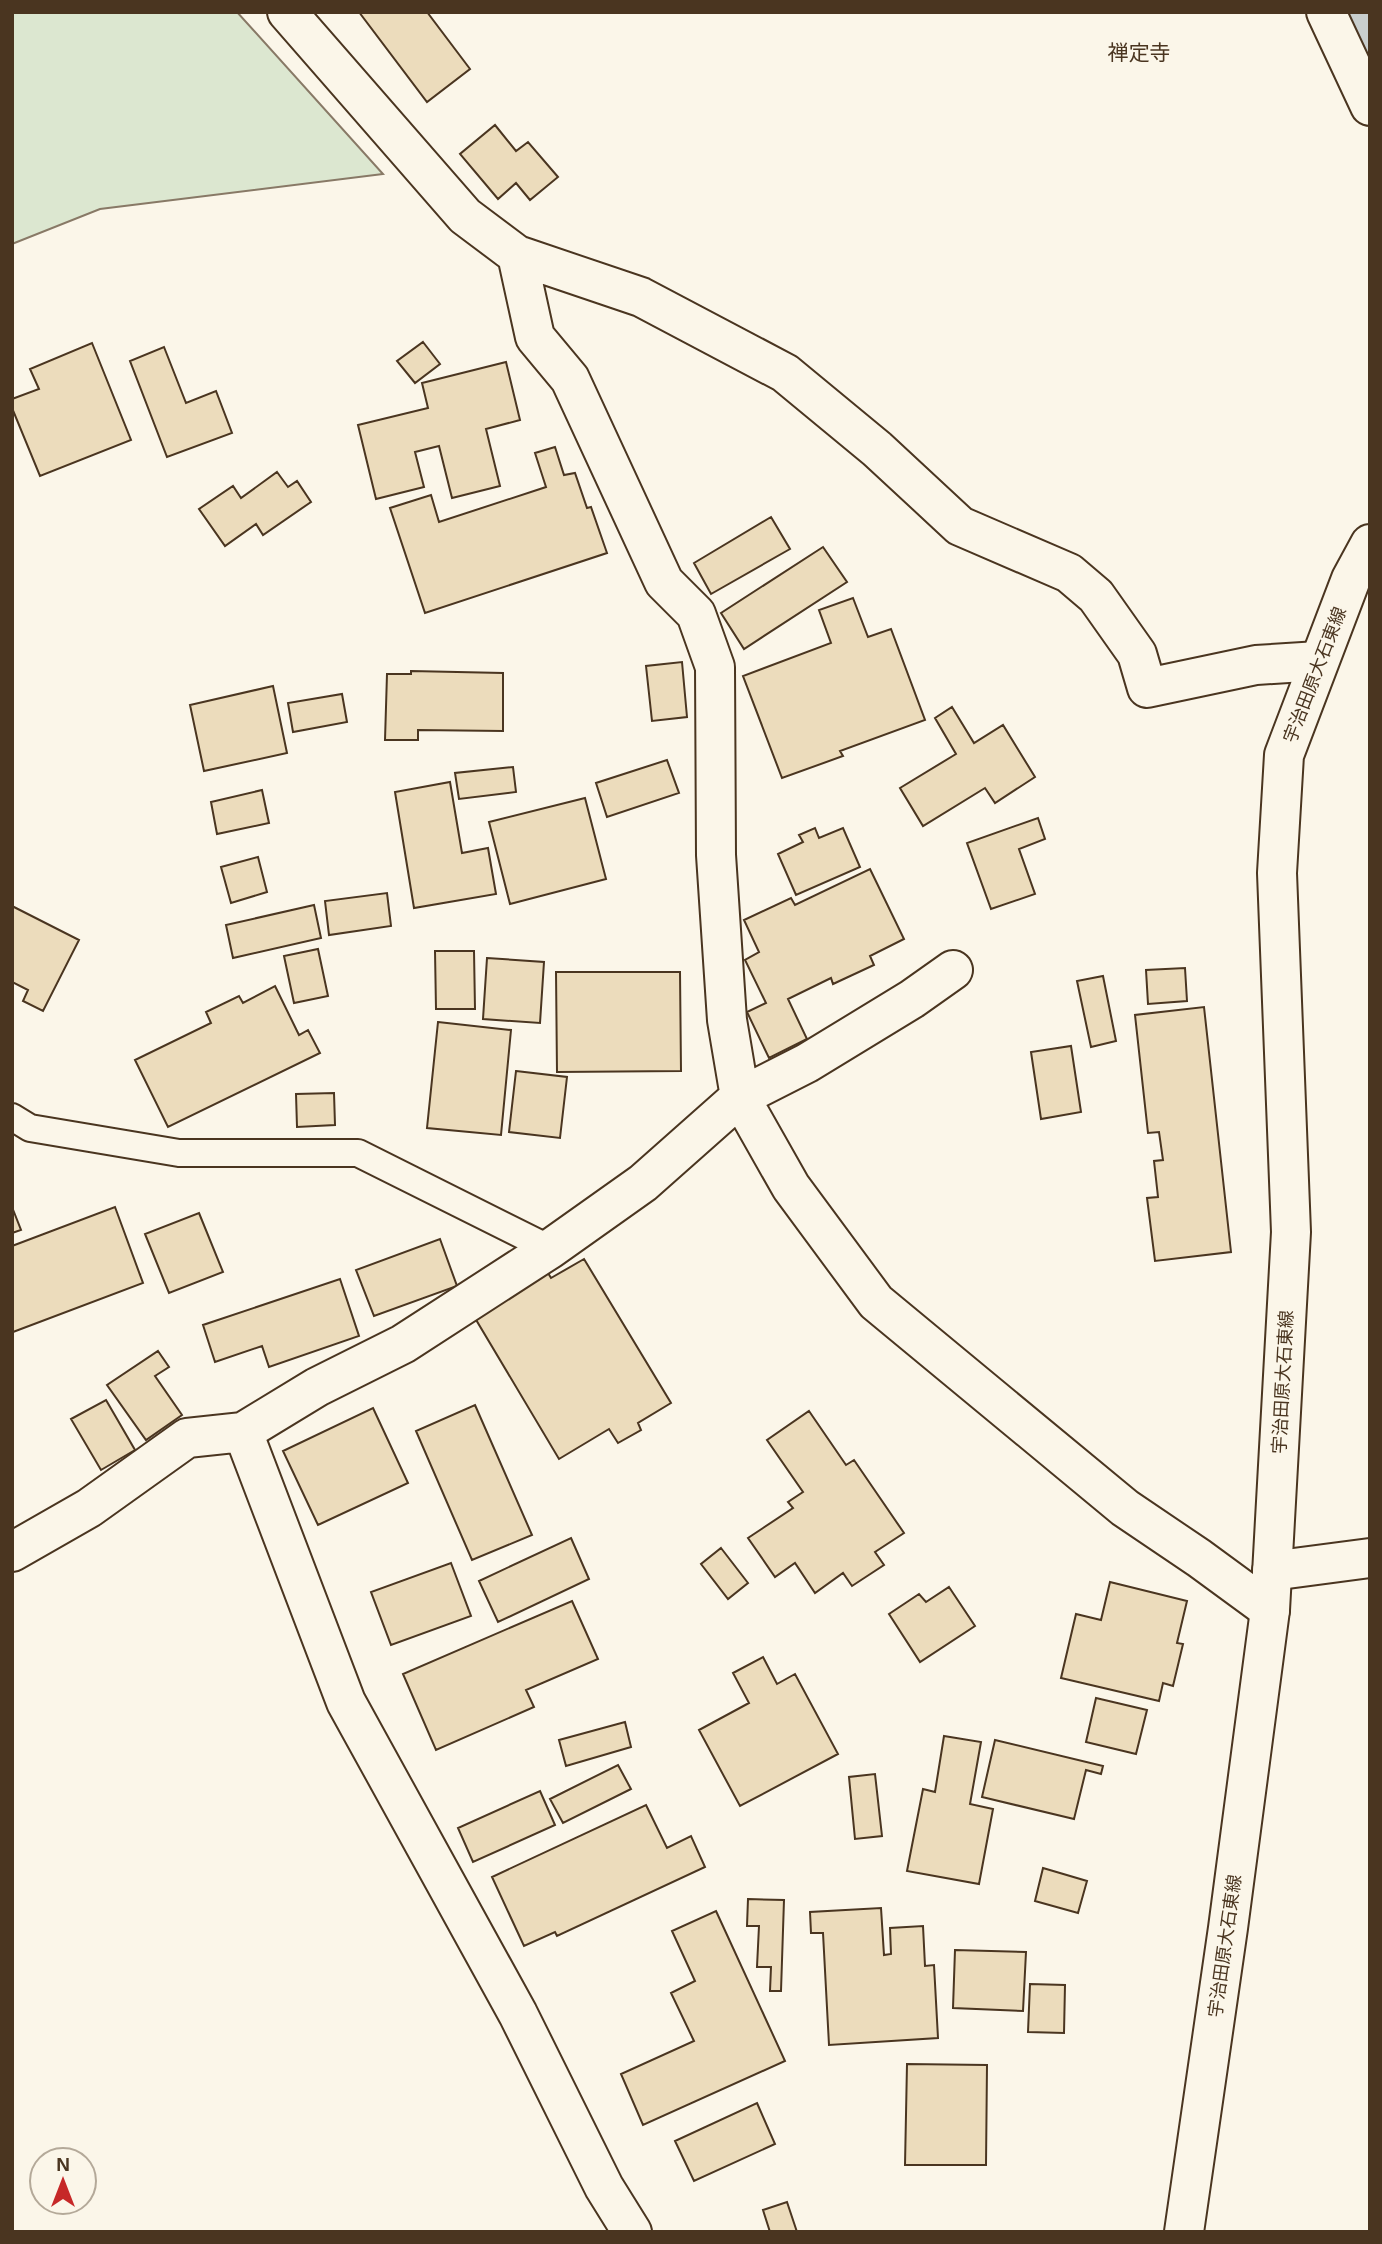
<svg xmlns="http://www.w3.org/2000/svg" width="1382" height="2244" font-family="Arial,'Noto Sans JP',sans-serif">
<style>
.green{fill:#dce7d0;stroke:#887966;stroke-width:2}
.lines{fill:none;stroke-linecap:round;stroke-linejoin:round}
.river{stroke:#c9cecd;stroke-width:105}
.building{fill:#ecdcbc;stroke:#4a3520;stroke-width:2}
.lane-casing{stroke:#4a3520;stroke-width:30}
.street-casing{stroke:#4a3520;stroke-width:42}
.secondary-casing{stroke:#4a3520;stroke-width:42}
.lane{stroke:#fbf6e9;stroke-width:26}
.street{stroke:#fbf6e9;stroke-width:38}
.secondary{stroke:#fbf6e9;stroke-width:38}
.labels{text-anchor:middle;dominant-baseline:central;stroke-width:5;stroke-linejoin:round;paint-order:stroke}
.street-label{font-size:18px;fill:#4a3520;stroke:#fbf6e9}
.quarter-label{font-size:21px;fill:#4a3520;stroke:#fbf6e9}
</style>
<rect width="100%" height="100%" fill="#fbf6e9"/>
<path class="green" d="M12,12h225l146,162 -283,35 -88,35z"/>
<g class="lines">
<path class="river" d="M1362,12l8,12"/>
</g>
<path class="building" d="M359,12h68l43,57 -43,33z
M495,125l21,26 12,-9 30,35 -28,23 -14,-17 -18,16 -38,-45z
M423,342l17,22 -25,19 -18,-22z
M92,343l39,97 -91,36 -28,-68v-9l27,-10 -9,-20z
M164,347l22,56 30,-12 16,42 -65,24 -37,-96z
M506,362l14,58 -34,9 14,57 -48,12 -13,-52 -24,6 9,35 -48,12 -18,-74 70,-17 -6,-25z
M555,447l9,28 11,-2 12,35 4,-1 16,46 -182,60 -35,-105 41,-13 8,27 107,-35 -11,-34z
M277,472l11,15 9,-6 14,21 -48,33 -7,-11 -31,22 -26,-37 34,-23 8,12z
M771,517l19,32 -79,45 -17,-31z
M823,547l24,35 -103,67 -23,-36z
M853,598l15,39 23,-8 34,91 -85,31 3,5 -61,22 -39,-102 88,-33 -12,-33z
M682,662l5,55 -35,4 -6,-55z
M411,671l92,2v58l-85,-1v10h-33l2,-66h24z
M273,686l14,67 -83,18 -14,-66z
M342,694l5,28 -54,10 -5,-29z
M952,707l22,36 29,-18 32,52 -40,26 -10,-15 -62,38 -23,-38 56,-34 -21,-36z
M667,760l12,33 -72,24 -11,-34z
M513,767l3,25 -57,7 -4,-26z
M450,782l12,71 26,-5 8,46 -82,14 -19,-116z
M262,790l7,33 -52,11 -6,-32z
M585,798l21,81 -96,25 -21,-82z
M1038,818l7,21 -26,10 16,45 -44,15 -24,-66z
M815,828l4,10 24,-10 17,39 -64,28 -18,-41 25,-12 -4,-7z
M258,857l9,35 -36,11 -10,-36z
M870,869l34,70 -34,17 4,9 -41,19 -2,-6 -43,21 19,40 -38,19 -22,-46 19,-9 -21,-43 14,-8 -15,-32 47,-22 4,7z
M387,893l4,33 -62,9 -4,-34z
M314,905l7,33 -88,20 -7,-33z
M12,906l67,34 -36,71 -20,-10 5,-11 -16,-8z
M318,949l10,47 -34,7 -10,-47z
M435,951h39l1,58h-39z
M487,958l57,4 -4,61 -57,-4z
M1185,968l2,33 -39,3 -2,-34z
M556,972h124l1,99 -124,1z
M1103,976l13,65 -25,6 -14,-66z
M275,986l24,49 9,-5 12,23 -152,74 -33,-67 76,-37 -5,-11 33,-16 4,7z
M1204,1007l27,245 -76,9 -8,-63 11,-1 -4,-36 9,-1 -4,-28 -11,1 -13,-118z
M438,1022l73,8 -10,105 -74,-7z
M1071,1046l10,66 -40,7 -10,-67z
M516,1071l51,6 -7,61 -51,-6z
M334,1093l1,32 -38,2 -1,-33z
M12,1207l9,23 -9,3z
M115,1207l28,76 -130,49 -1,-86z
M199,1213l24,59 -54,21 -24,-59z
M440,1239l17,47 -83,30 -18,-46z
M584,1259l87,144 -33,20 3,7 -23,13 -9,-14 -50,30 -84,-141 73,-45 3,5z
M340,1279l19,57 -90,31 -7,-21 -47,16 -12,-37z
M158,1351l11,16 -14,9 27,39 -36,25 -39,-55z
M106,1400l29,50 -34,20 -30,-51z
M475,1405l57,130 -60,25 -56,-129z
M373,1408l35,75 -90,42 -35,-74z
M809,1411l37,54 8,-5 50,73 -29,19 9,13 -32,21 -9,-13 -28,20 -20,-30 -20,14 -27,-39 45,-30 -5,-6 15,-10 -36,-52z
M571,1538l18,41 -91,43 -19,-41z
M721,1548l27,35 -20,16 -27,-35z
M451,1563l20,53 -80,29 -20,-53z
M1110,1582l77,19 -10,42 6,1 -10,42 -10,-3 -4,18 -98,-23 15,-64 25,6z
M949,1587l26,39 -55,36 -31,-48 30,-20 7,8z
M572,1601l26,58 -72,31 8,17 -98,43 -33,-76z
M763,1657l14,27 18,-10 43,80 -98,52 -41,-76 50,-27 -16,-30z
M1096,1698l51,12 -11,44 -50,-12z
M625,1722l6,25 -65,19 -7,-26z
M944,1736l37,6 -11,62 23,5 -14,75 -72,-13 16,-82 12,3z
M995,1740l108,26 -2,8 -15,-4 -12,49 -92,-22z
M618,1765l13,24 -68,34 -13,-24z
M875,1774l7,62 -27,3 -6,-62z
M540,1791l15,34 -82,37 -15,-34z
M646,1805l21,43 24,-12 14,31 -148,69 -2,-4 -31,14 -32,-69z
M1043,1868l44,13 -9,32 -43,-12z
M748,1899l36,1 -3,91h-11l1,-24h-14l2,-41h-12z
M881,1908l3,47 7,-1 -1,-26 33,-2 2,40 9,-1 4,73 -109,7 -6,-112h-12l-1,-21z
M716,1911l69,150 -142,64 -22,-51 73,-33 -23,-48 24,-12 -23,-50z
M955,1950l71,2 -3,59 -70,-3z
M1030,1984l35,1 -1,48 -36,-1z
M907,2064l80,1 -1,100h-81z
M757,2103l18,41 -81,37 -19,-40z
M787,2202l10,30h-27l-7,-22z"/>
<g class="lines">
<g class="lane-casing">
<path id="lane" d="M12,1117l18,11 149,25h179l192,96"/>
</g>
<g class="street-casing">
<path id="street" d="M287,12l178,204 52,39 18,82 35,42 94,203 32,32 19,53 1,188 11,165 13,77 51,90 85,115 249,206 74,50 71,52
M1326,12l44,94
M517,255l124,42 144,76 92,76 83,77 109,47 27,23 41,58 10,34 109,-23 63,-4
M243,1432l103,270 172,312 86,173 28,45
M12,1552l77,-44 98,-70 56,-6 74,-45 86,-43 147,-95 93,-66 97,-86 67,-34 105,-64 41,-29
M1272,1571l98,-13"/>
</g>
<g class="secondary-casing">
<path id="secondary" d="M1184,2232l44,-304 42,-318 21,-378 -14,-359 7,-118 67,-176 19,-35"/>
</g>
<use href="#lane" class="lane"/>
<use href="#street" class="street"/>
<use href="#secondary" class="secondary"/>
</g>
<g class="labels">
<g class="street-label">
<text transform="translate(1315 675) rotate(-69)">宇治田原大石東線</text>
<text transform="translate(1283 1382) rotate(-87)">宇治田原大石東線</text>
<text transform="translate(1225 1946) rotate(-82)">宇治田原大石東線</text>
</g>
<g class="quarter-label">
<text x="1139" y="52">禅定寺</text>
</g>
</g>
<rect width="1382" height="2244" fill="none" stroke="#4a3520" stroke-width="28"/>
<g transform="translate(63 2181)"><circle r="33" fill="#fbf6e9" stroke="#b4a999" stroke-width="2"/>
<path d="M0-5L12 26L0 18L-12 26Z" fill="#c62828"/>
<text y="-10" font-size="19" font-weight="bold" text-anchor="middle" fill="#4a3520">N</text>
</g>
</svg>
